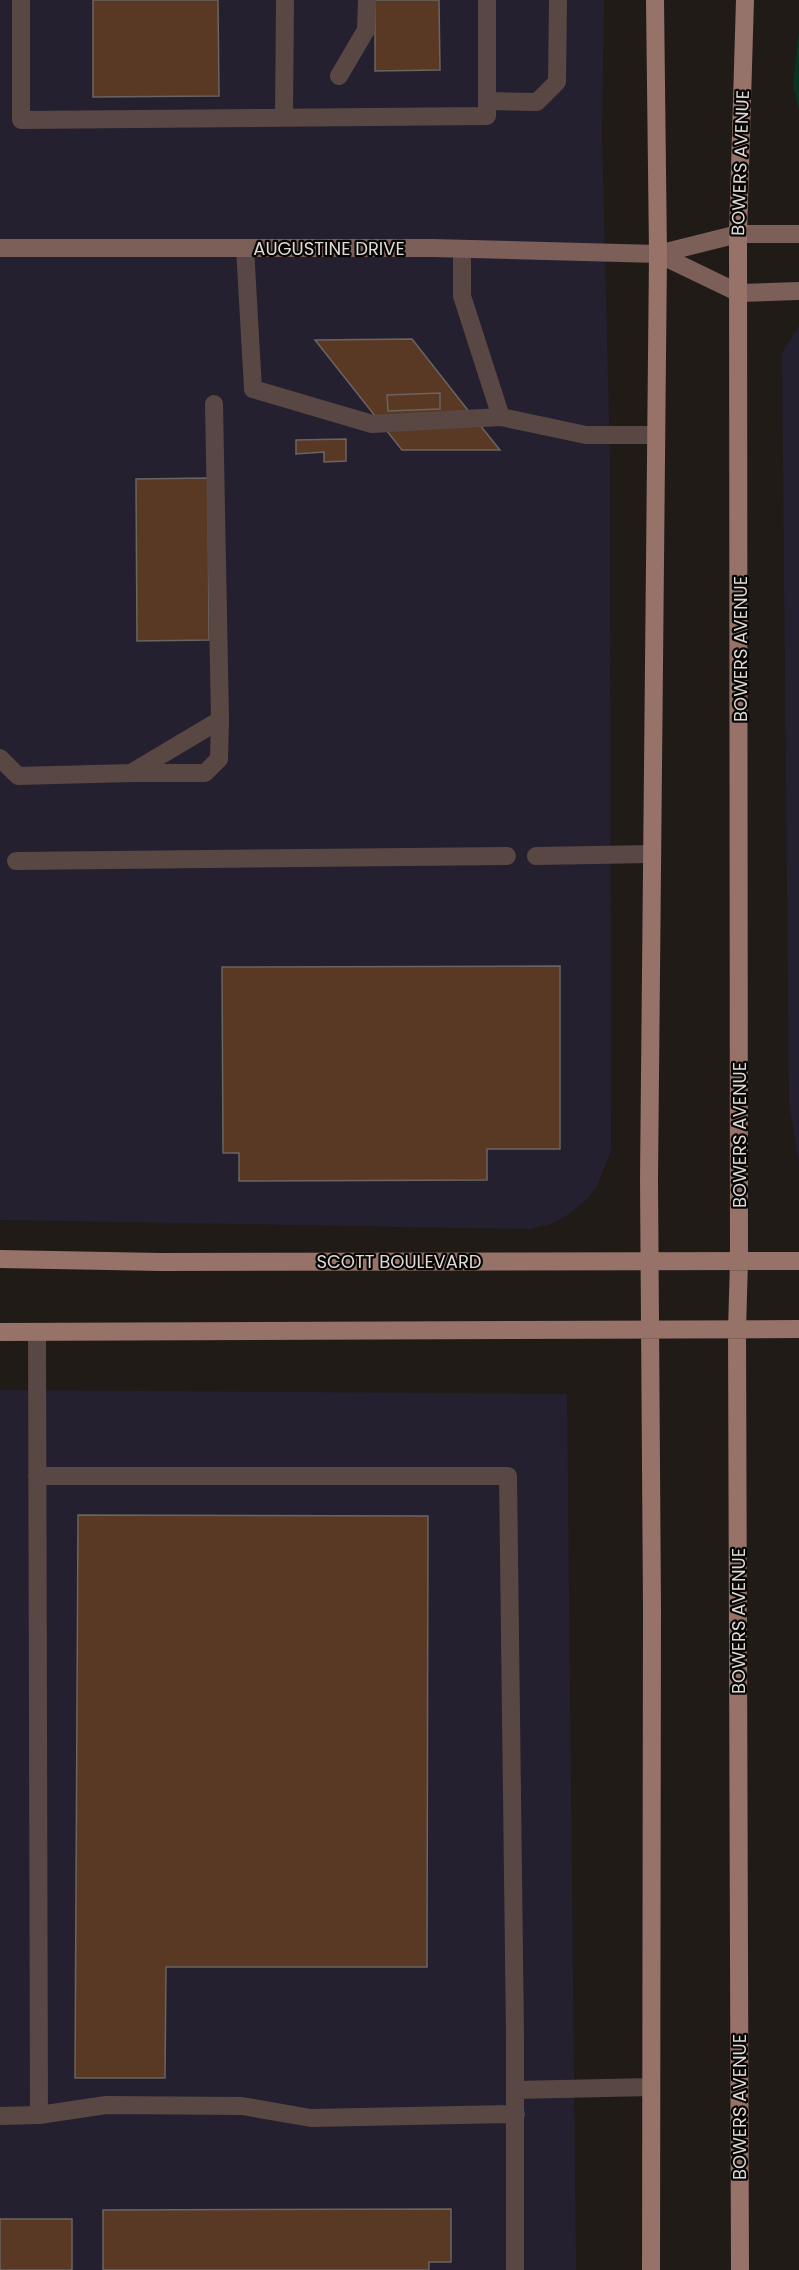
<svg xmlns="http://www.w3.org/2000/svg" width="799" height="2270" font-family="Poppins,sans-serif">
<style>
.commercial{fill:#242030}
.green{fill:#093322}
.building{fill:#5a3924;stroke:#6b6460;stroke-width:1.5}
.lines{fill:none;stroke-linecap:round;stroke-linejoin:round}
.lane{stroke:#594743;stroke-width:18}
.secondary{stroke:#7b5f58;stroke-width:18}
.primary{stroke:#967268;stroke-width:18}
.labels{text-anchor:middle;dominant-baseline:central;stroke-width:4.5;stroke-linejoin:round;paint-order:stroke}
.street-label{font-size:18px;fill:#dedad8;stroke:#080605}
</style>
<rect width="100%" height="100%" fill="#201b17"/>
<path class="commercial" d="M0,0h604l-2,134 8,327 1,690 -14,35 -9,12 -19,16 -18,10 -21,5 -530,-9z
M799,326v836l-10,-60 -7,-749z
M0,1390l567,4 9,876h-576z"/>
<path class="green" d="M799,30v80l-6,-25z"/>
<path class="building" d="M93,0h125l1,96 -126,1z
M375,0h64l1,70 -65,1z
M412,339l51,65 37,46h-98l-87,-110z
M440,393v16l-52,2 -1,-16z
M346,439v22l-22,1v-10l-28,2v-14z
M208,478l1,162 -72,1 -1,-162z
M560,966v183h-73v31l-248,1v-28h-16l-1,-186z
M78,1515l350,1 -1,451h-261l-1,111h-90z
M451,2209v53h-22v8h-326v-60z
M0,2219h72v51h-72z"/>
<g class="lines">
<path class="lane" d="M21,0v120l466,-4v-116
M339,76l27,-46 1,-30
M487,101l50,1 20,-20 1,-82
M284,117l1,-117
M245,248l8,141 119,35 129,-7 85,18h70
M462,249v47l39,121
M0,758l18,18 113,-3 89,-53 -6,-316
M133,773h72l14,-14 1,-39
M536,856l116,-2
M16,861l491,-5
M37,1332l2,783
M37,1476h471l7,558v236
M515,2090l136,-3
M0,2116l39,-1 67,-10 136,1 69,12 205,-4"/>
<path class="secondary" d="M0,248h433l225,6 80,-20h61
M658,254l81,39 60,-2"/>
<path class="primary" d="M0,1259l161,3 638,-1
M0,1332l799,-3
M651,2270l1,-661 -3,-430 9,-925 -3,-254
M740,2270l-3,-940 2,-69 -1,-1027 7,-234"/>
</g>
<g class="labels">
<g class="street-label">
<text transform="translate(740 163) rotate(-88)">BOWERS AVENUE</text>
<text x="329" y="248">AUGUSTINE DRIVE</text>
<text transform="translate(740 649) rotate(-90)">BOWERS AVENUE</text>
<text transform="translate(739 1135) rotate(-90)">BOWERS AVENUE</text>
<text x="399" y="1261">SCOTT BOULEVARD</text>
<text transform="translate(738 1621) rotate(-90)">BOWERS AVENUE</text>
<text transform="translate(739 2107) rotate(-90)">BOWERS AVENUE</text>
</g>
</g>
</svg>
